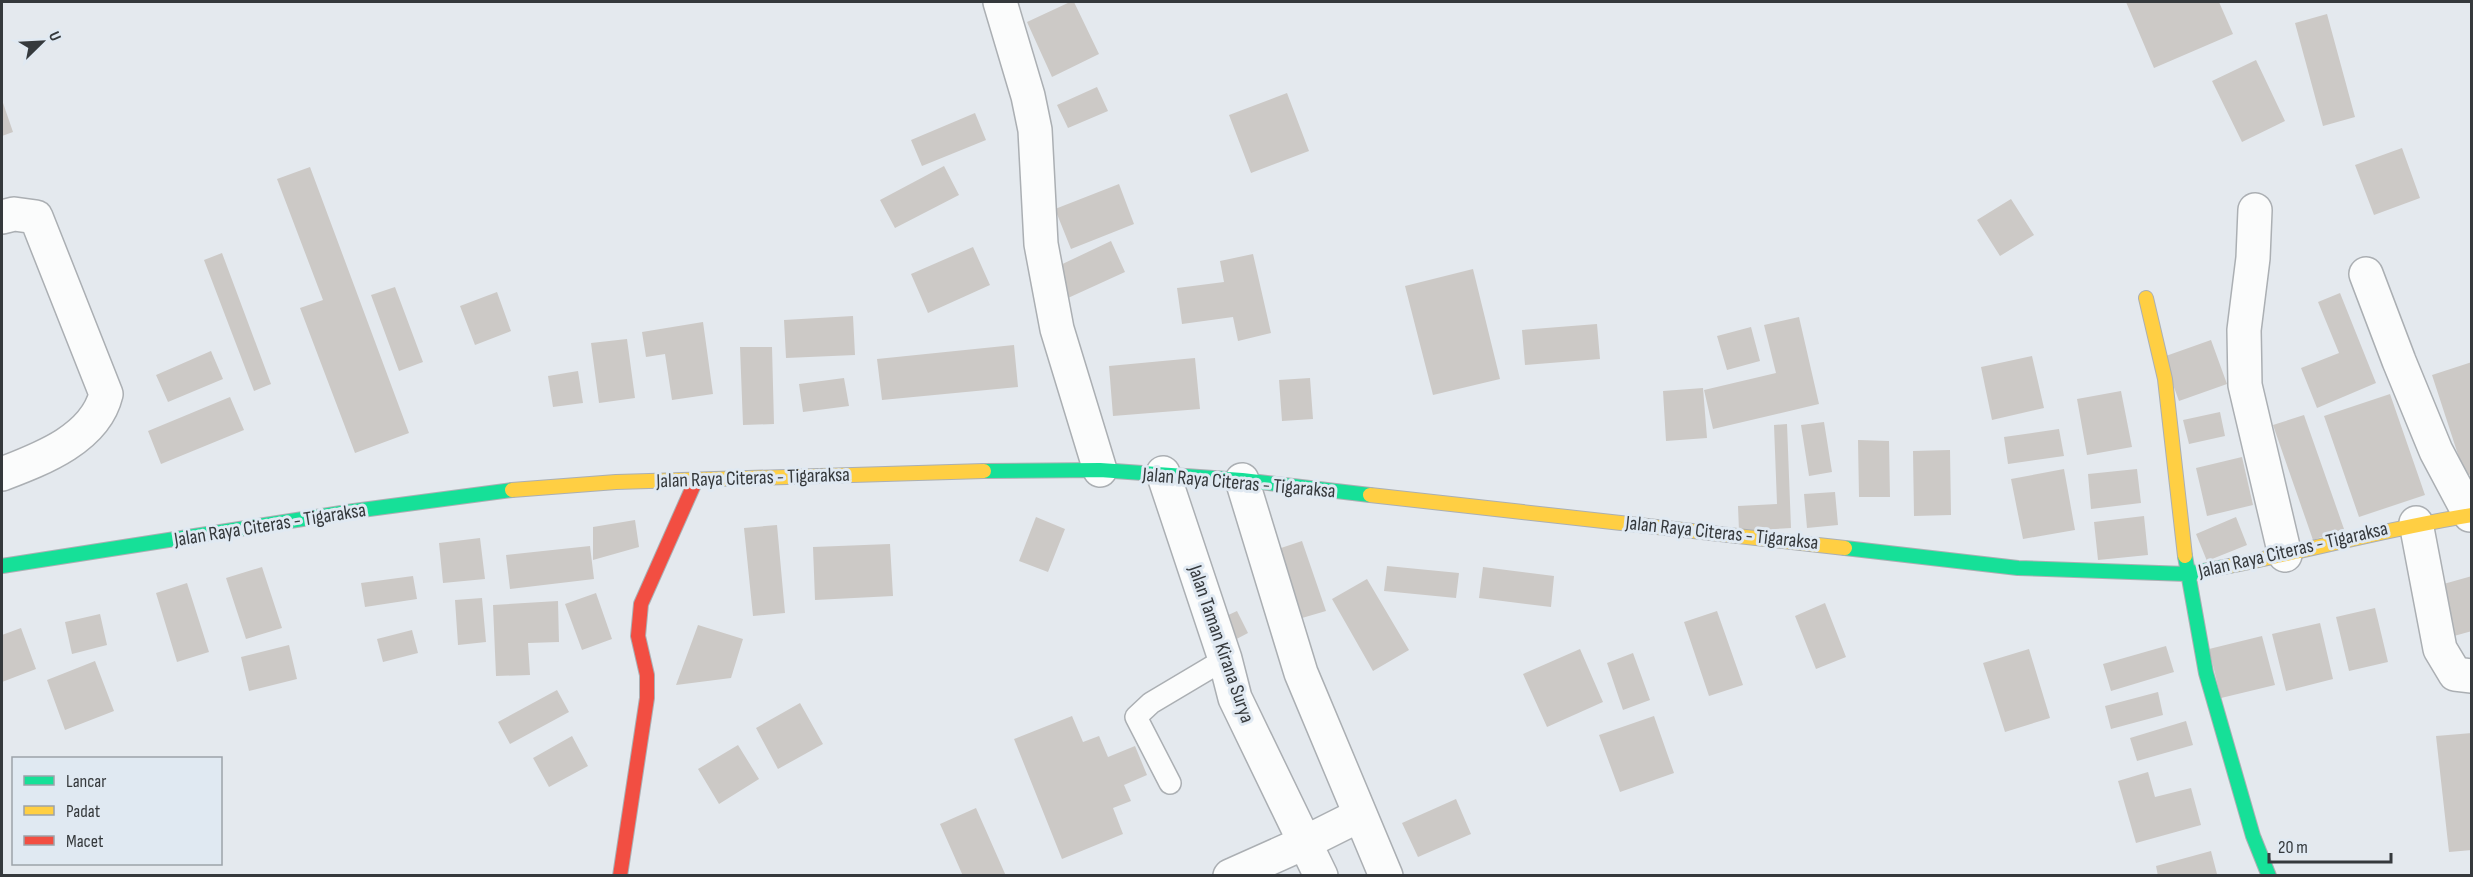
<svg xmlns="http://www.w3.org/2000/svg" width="2473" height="877" font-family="'Sofia Sans Condensed',sans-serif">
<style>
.building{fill:#ccc9c6}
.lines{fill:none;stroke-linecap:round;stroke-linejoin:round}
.lane-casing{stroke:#abafb3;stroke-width:24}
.street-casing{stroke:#abafb3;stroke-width:36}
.fast-casing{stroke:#abafb3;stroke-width:16}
.slow-casing{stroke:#abafb3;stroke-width:16}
.jam-casing{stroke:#abafb3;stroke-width:16}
.lane{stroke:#fbfcfc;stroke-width:21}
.street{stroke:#fbfcfc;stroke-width:33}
.fast{stroke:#16e098;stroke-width:14}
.slow{stroke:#ffcf43;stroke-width:14}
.jam{stroke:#f24e42;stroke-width:14}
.labels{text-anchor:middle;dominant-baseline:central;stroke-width:6;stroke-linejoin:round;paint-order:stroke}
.street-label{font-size:20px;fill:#35393c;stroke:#e0e9f2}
</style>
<rect width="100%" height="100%" fill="#e4e9ee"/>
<path class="building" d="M1070,2h4l25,52 -47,23 -25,-55z
M2126,2h93l14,32 -79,34z
M2327,14l28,103 -32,9 -28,-103z
M2256,60l29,61 -43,21 -30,-61z
M1097,87l11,24 -40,17 -11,-23z
M1287,93l22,58 -58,22 -22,-58z
M2,100l11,32 -11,4z
M975,113l11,27 -64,26 -11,-26z
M2402,148l18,50 -46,17 -19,-50z
M944,166l15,29 -64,33 -15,-28z
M310,167l99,266 -54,20 -55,-145 23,-8 -46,-121z
M1119,184l15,40 -63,25 -16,-40z
M2011,199l23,36 -34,21 -23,-36z
M1111,241l14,31 -57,26 -14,-30z
M973,247l17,38 -62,28 -17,-39z
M222,253l49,131 -17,7 -50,-131z
M1253,254l18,79 -33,8 -5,-24 -51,7 -5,-36 47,-6 -4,-21z
M1473,269l27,110 -67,16 -28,-109z
M395,287l28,75 -24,9 -28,-76z
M497,292l14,39 -36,14 -15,-39z
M2340,293l36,90 -59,25 -16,-40 38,-15 -21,-51z
M853,316l2,39 -69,3 -2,-38z
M1799,317l20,87 -106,25 -9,-39 72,-17 -12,-48z
M703,322l10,72 -41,6 -7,-46 -19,3 -4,-25z
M1597,324l3,35 -75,6 -3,-35z
M1751,327l9,34 -33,9 -10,-34z
M627,339l8,59 -36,5 -8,-60z
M2211,340l16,44 -48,17 -16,-44z
M1014,345l4,42 -136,13 -5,-41z
M740,347h32l2,77 -31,1z
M211,351l12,28 -55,23 -12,-27z
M2032,356l12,52 -52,12 -11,-53z
M1195,358l5,51 -87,7 -4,-50z
M2472,362v112l-7,2 -33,-101z
M578,371l5,32 -30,4 -5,-31z
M844,378l5,28 -46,6 -4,-28z
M1310,378l3,41 -31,2 -3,-41z
M1703,388l4,50 -41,3 -3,-50z
M2121,391l11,56 -45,8 -10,-56z
M2390,394l35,101 -66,22 -35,-101z
M230,397l14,33 -83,34 -13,-33z
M2220,412l5,24 -36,8 -6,-24z
M2304,415l40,114 -31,11 -40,-115z
M1824,422l8,50 -23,4 -8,-51z
M1787,424l4,104 -52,3 -1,-25 39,-2 -3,-79z
M2059,429l5,27 -56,8 -4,-27z
M1858,440l31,1 1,56h-31z
M1950,450l1,65 -37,1 -1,-65z
M2242,457l11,48 -46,11 -11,-48z
M2064,469l11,61 -52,9 -12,-60z
M2137,469l4,34 -50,6 -3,-35z
M1835,492l3,33 -31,3 -3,-34z
M2144,516l4,39 -50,5 -4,-38z
M1036,517l29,12 -17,43 -29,-11z
M2236,517l11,28 -40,16 -11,-27z
M635,520l4,27 -46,13v-33z
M777,525l8,88 -32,3 -9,-88z
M480,538l5,41 -42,4 -4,-40z
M1302,541l24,70 -24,7 -24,-69z
M890,544l3,52 -78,4 -2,-53z
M590,546l4,33 -84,10 -4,-34z
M1387,566l72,7 -3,25 -72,-7z
M262,567l20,61 -36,11 -20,-61z
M1483,567l71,9 -3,31 -72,-9z
M413,576l4,23 -52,8 -4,-24z
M2472,576v55l-18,5 -14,-51z
M1367,579l42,71 -36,21 -41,-72z
M187,583l22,69 -32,10 -21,-69z
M596,593l16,46 -30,11 -17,-46z
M482,598l4,44 -28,3 -3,-45z
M558,601l1,41 -31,1 2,32 -34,1 -3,-71z
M1825,603l21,54 -30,12 -21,-53z
M2375,608l13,54 -39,9 -13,-54z
M1237,611l11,22 -23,12 -12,-23z
M1717,611l26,74 -34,11 -25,-74z
M100,614l7,31 -35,9 -7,-32z
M2320,623l13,56 -47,12 -14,-57z
M698,625l45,14 -12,39 -55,7z
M21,628l15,41 -34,13v-47z
M412,630l6,23 -35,9 -6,-23z
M2262,636l13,49 -54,13 -12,-49z
M289,645l8,34 -48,12 -8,-34z
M2166,646l8,26 -63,19 -8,-27z
M1580,649l23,53 -56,25 -24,-53z
M2029,649l21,69 -45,14 -22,-69z
M1633,653l17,47 -27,10 -16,-47z
M95,661l19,50 -49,19 -18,-50z
M557,690l12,22 -59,32 -12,-22z
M2158,692l5,23 -52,14 -6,-23z
M800,703l23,41 -45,25 -22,-41z
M1072,716l11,26 16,-6 9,21 27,-11 12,29 -23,10 7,16 -18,7 10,26 -61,25 -48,-120z
M1654,716l20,57 -54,19 -21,-57z
M2186,721l7,24 -56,16 -7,-23z
M2472,733v117l-23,2 -13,-116z
M572,736l16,30 -39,21 -16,-29z
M738,745l21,34 -40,25 -21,-35z
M2148,772l7,25 36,-9 10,37 -65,18 -18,-62z
M1456,799l15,35 -53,23 -16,-34z
M976,808l30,68h-43l-23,-52z
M2211,851l6,23 -59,2 -2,-10z"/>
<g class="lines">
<g class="lane-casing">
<path id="lane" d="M1170,783l-34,-66 15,-14 74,-44"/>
</g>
<g class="street-casing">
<path id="street" d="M1000,2l28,94 7,34 6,114 16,85 43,141
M2255,210l-2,48 -9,72 1,55 40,170
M2,217l12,-3 22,3 70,177c-11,45 -65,65 -104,80
M2366,274l33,87 37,90 34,64
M1163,473l62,186 10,39 86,178
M1242,480l59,193 85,203
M2416,523l24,126 15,25 17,2
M1230,876l76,-34 54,-27"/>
</g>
<g class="fast-casing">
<path id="fast" d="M984,471l116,-1 142,10 128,15
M1845,548l173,20 169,6 42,-8
M2185,556l21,117 47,163 16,40
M2,566l352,-55 158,-21"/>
</g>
<g class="slow-casing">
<path id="slow" d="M2146,298l19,81 20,177
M512,490l104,-8 368,-11
M1370,495l475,53
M2229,566c82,-16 161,-38 243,-51"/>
</g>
<g class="jam-casing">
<path id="jam" d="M620,876l27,-178v-23l-9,-39 3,-32 55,-124"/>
</g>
<use href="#lane" class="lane"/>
<use href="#street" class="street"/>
<use href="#fast" class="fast"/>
<use href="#slow" class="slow"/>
<use href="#jam" class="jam"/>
</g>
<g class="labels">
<g class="street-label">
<text transform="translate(753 478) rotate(-2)">Jalan Raya Citeras - Tigaraksa</text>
<text transform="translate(1239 483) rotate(5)">Jalan Raya Citeras - Tigaraksa</text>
<text transform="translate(270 525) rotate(-9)">Jalan Raya Citeras - Tigaraksa</text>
<text transform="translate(1722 533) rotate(6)">Jalan Raya Citeras - Tigaraksa</text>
<text transform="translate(2293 550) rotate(-13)">Jalan Raya Citeras - Tigaraksa</text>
<text transform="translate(1221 644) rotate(71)">Jalan Taman Kirana Surya</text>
</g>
</g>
<rect width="2473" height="877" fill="none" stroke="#35393c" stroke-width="6"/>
<rect x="12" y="757" width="210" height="108" fill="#e0e9f2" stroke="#9ca3a9" stroke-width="1.5"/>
<rect x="24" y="776" width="30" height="9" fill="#16e098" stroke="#9ca3a9" stroke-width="1.5"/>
<text x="66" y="787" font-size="18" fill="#35393c">Lancar</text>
<rect x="24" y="806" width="30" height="9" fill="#ffcf43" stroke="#9ca3a9" stroke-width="1.5"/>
<text x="66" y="817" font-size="18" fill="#35393c">Padat</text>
<rect x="24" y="836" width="30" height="9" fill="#f24e42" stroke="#9ca3a9" stroke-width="1.5"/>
<text x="66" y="847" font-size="18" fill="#35393c">Macet</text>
<g transform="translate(42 42) rotate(66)" stroke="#e0e9f2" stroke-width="4.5" paint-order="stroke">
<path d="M0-4.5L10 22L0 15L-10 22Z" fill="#35393c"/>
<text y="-9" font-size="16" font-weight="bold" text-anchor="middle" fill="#35393c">U</text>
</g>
<path d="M2269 853v9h122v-9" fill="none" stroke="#35393c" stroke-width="3"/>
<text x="2278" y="853" font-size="18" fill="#35393c" stroke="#e0e9f2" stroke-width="4.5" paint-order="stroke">20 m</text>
</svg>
